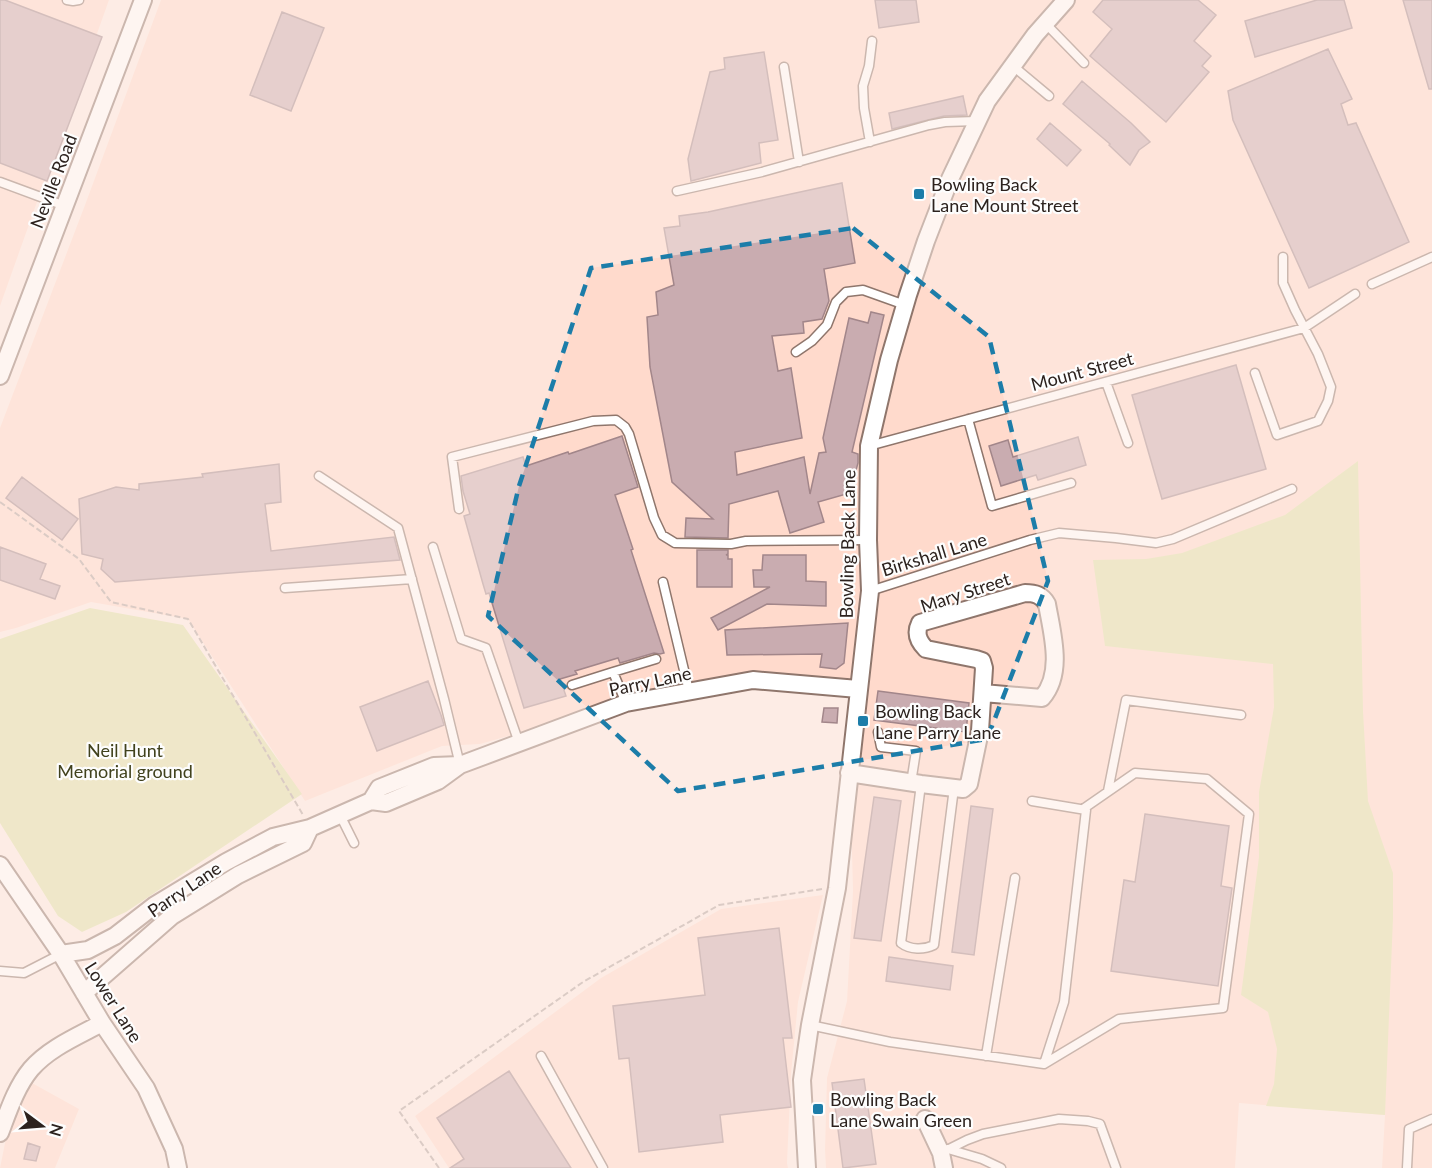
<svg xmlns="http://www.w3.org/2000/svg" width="1432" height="1168" font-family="Lato,sans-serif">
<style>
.built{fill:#ffdacc}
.green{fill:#dee1a7}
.building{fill:#c9acb0;stroke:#a2868a;stroke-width:1.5}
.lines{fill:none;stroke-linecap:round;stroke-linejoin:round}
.lane-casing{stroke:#8f766c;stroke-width:11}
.street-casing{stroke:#8f766c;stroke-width:20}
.path{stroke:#b1a39d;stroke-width:2;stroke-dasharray:6 3;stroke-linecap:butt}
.lane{stroke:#fff;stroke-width:8}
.street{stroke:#fff;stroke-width:16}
.marked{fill:none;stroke:#1c7da9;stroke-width:4.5;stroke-dasharray:12 8;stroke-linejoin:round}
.poi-dot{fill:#1c7da9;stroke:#fdfdfd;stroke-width:2}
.labels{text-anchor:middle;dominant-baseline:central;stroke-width:4.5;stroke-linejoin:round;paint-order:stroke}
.street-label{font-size:18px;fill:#2c221e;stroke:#fdfdfd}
.poi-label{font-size:18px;fill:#2c221e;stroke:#fdfdfd;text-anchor:start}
.park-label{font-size:18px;fill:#41421d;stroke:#fdfdfd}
</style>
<rect width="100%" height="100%" fill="#fdece5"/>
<path class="built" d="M0,0h109l-109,306z
M161,0h1271v1168h-50l3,-53 -146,-12 -4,65h-409l-1,-18 2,-72 20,-77 6,-110 -2,-76 7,-126 -105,-9 -127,23 -146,41 -38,2 -137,55 -117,-182 -97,-17 -75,26 -16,4v-204l85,-223z
M823,895l-25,107 -7,72 -4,89 1,5h-339l-34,-52 186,-138 120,-69z
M32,1083l47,26 -24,59h-55l8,-40z"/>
<path class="green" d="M1358,461l5,250 5,90 25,72v45l-8,197 -119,-9 8,-22 3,-35 -9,-37 -27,-17 18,-138v-65l15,-85 -1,-43 -168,-18 -12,-86 53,-1 36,-6 103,-38z
M90,608l93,17 119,169 -176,118 -44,20 -24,-16 -58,-93v-184z"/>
<path class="building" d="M0,0h5l97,37 -55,144 -47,-18z
M875,0h41l3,22 -40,6z
M1103,0h95l18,15 -22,26 17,15 -9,10 7,6 -43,50 -76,-66 22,-27 -19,-17z
M1317,0h27l8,28 -97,29 -10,-36z
M1403,0h29v89h-3z
M282,12l42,16 -33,83 -41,-16z
M1328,49l24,50 -11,5 7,21 8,-2 53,119 -100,46 -76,-168 -5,-29z
M764,52l14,88 -19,3 2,20 -70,18 -3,-22 22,-87 15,-3 -1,-11z
M1082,81l49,42 19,19 -11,8 -9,15 -21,-20 1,-1 -47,-40z
M963,96l4,19 -23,1 -52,13 -3,-16z
M1050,123l31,27 -14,16 -30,-27z
M842,183l13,80 -31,6 5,32 -7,18 -19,3 1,11 -32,3 6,35 13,-3 11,70 -67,14 2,23 67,-18 6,37 9,-41 7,-1 -3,-14 26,-120 19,5 3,-11 13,3 -32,137 6,2v9l-8,30 -32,9 6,20 -34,11 -12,-42 -49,13 -1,34 -43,-1 1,-19 27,1 -41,-37 -22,-115 -3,-50 11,-2 -2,-23 18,-7 -10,-57 16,-2 -1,-10 29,-4z
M1236,365l30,104 -104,30 -30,-104z
M622,436l16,51 -23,8 18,54 -2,1 33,103 -4,1 -6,-1 -34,10 -2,-5 -43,13 2,3 -17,5 6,17 -42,12 -35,-115 -3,1 -3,-10 -19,-68 6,-2 -7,-23 -2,-15 62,-19 3,9 42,-14 1,2z
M1078,437l8,28 -48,15 -2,-5 -35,11 -12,-40 19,-6 5,17z
M279,464l2,38 -16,2 6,47 123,-14 6,23 -285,22 -14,-13 2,-10 -21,-5 -3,-55 37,-12 23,3v-6l64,-7 -1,-3z
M22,477l56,42 -16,21 -56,-42z
M0,547l46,17 -6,15 20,7 -5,13 -55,-19z
M697,550h31v4l-2,1h2v4h4v28h-35z
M763,555h43v26l20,1v24l-59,-2 -49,26 -7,-12 59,-31h-16l-1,-17h9z
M848,623l-4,40 -8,6 -16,-2 2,-13 -95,1 -2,-25z
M428,681l13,34 3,10 -67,26 -17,-44z
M878,691l91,12 -3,29 -92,-12z
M824,708h14l-1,15 -15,-1z
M874,797l27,4 -20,140 -27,-3z
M971,806l22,3 -19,146 -22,-3z
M1145,814l84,12 -8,60 11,2 -14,98 -107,-15 13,-91 11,2z
M779,928l13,110h-9l8,69 -71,8 3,27 -84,10 -10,-94 -10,1 -6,-53 92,-11 -7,-57z
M889,957l64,9 -3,24 -64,-9z
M509,1071l62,97h-121l14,-9 -27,-41z
M864,1079l12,85 -33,4 -11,-85z
M28,1143l12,4 -4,14 -12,-2z"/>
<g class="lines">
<g class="lane-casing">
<path id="lane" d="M67,0l6,1 6,-1
M1045,23l39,40
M1013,66l36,30
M784,67l15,95
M870,142l-6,-34 -1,-22 6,-20 3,-25
M0,182l65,24
M677,191l85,-19 167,-47 16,-3 32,-1
M1372,284l60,-27
M796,352l16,-11 15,-16 9,-23 10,-10 17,-2 42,15
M1255,373l22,62 41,-14 10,-20 3,-14 -13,-33 -23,-44 -12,-27v-26
M1106,382l22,61
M968,419l24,87 79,-23
M869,446l435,-118 51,-34
M319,476l79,52 46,171 16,66
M459,509l-7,-52 141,-36 23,-1 9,7 4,7 25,84 8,17 13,8 56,1 15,-3 122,-1
M433,547l28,92 25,9 33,95
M663,582l26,109
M285,588l127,-9
M870,591l160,-51 29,-7 57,5 40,5 17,-4 119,-50
M572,685l41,-13
M626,703l-13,-31 43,-13
M878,732l3,15 35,4 -5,32
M921,784l-20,159c9,7 23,7 33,2l20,-157
M1108,791l18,-91 115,15
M1032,801l54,9 -22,192 -20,62
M340,815l14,28
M0,971l24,2 37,-19
M810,1025l80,17 154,22 75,-45 104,-11 26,-194 -42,-35 -72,-6 -52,36
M541,1056l62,112
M986,1056l29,-178
M948,1149l34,10 19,9
M941,1153l26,-13 16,-6 76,-15 29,2 12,3 16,44
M1407,1168l2,-39 23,-10"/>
</g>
<g class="street-casing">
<path id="street" d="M0,376l143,-376
M849,773l72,11 42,5 6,-5 11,-53 4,-63 -2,-7 -6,-2 -50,-10c-8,-8 -11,-16 -6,-26l105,-30c10,0 17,2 22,11 5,29 17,69 -5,94l-59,-5
M371,801l15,2 52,-22 22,-16 166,-62 127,-23 105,9
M0,865l61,89 41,69 44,65 28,61 4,19
M61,954l27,-4 27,-14 40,-31 33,-20 38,-23 47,-25 37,-9 61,-27 8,-13 55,-22 26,-1
M84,993l88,-77 66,-41 65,-32 7,-15
M925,1119l16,34 3,15
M0,1133c8,-21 16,-46 31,-64 18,-21 47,-33 71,-46
M807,1168l-5,-88 8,-55 27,-137 33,-297 -2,-51 1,-94 20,-86 19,-65 18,-54 24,-62 37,-78 48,-66 31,-35"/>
</g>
<path class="path" d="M0,502l79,57 32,43 77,17 115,196
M439,1168l-40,-57 184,-129 136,-77 103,-16"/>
<use href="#lane" class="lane"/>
<use href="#street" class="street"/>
</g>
<path d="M0 0H1432V1168H0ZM853,228l136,109 59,244 -61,158 -309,52 -190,-175 31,-130 72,-218z" fill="#fdece5" fill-opacity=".55" fill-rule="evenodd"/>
<path class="marked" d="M853,228l136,109 59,244 -61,158 -309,52 -190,-175 31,-130 72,-218z"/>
<g class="poi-dot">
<rect x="913" y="188" width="12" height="12" rx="3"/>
<rect x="857" y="715" width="12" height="12" rx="3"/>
<rect x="812" y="1103" width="12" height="12" rx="3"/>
</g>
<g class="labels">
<g class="street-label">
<text transform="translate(53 181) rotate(-69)">Neville Road</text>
<text transform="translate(1082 371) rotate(-15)">Mount Street</text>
<text transform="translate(847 544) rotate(-89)">Bowling Back Lane</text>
<text transform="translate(934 554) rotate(-17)">Birkshall Lane</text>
<text transform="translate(965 592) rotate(-18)">Mary Street</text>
<text transform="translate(650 681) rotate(-12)">Parry Lane</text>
<text transform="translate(184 889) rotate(-34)">Parry Lane</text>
<text transform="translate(114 1002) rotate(58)">Lower Lane</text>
</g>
<g class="poi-label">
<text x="931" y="184">Bowling Back<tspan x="931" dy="21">Lane Mount Street</tspan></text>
<text x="875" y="711">Bowling Back<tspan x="875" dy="21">Lane Parry Lane</tspan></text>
<text x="830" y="1099">Bowling Back<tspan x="830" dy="21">Lane Swain Green</tspan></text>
</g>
<g class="park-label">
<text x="125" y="750">Neil Hunt<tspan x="125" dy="21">Memorial ground</tspan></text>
</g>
</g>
<g transform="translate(42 1126) rotate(106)" stroke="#fdfdfd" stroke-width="4.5" paint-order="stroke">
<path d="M0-4.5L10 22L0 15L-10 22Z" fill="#2c221e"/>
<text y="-9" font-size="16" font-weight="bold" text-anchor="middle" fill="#2c221e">N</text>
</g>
</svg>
